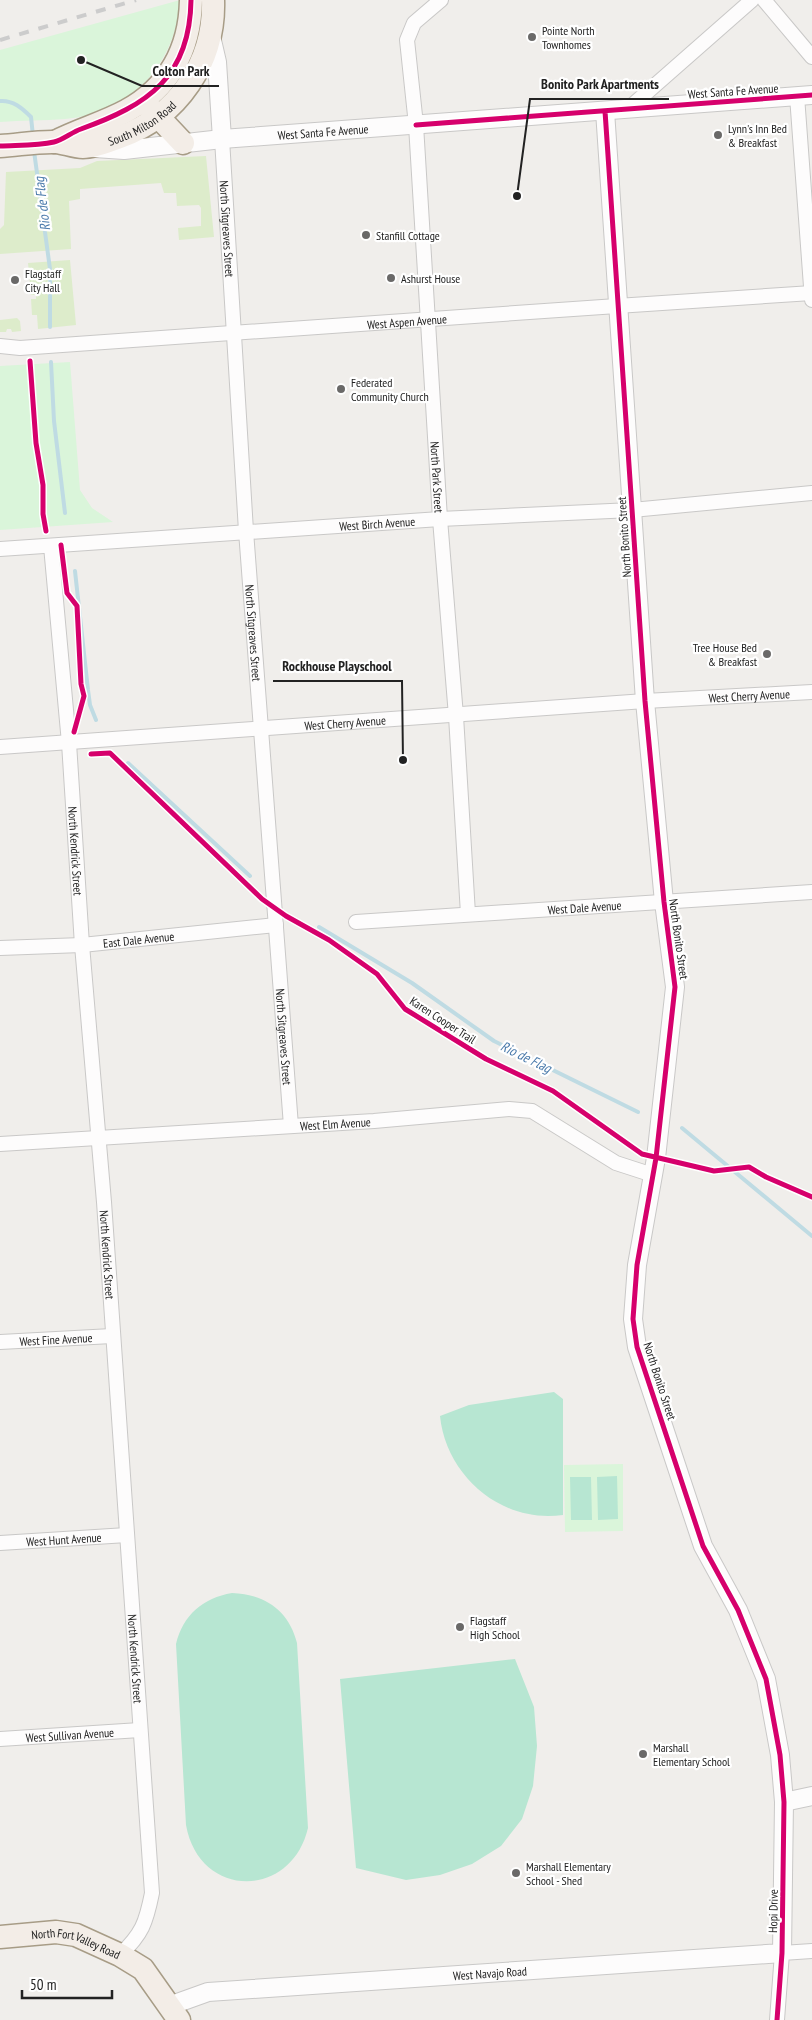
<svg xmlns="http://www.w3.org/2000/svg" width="812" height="2020" font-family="'PT Sans Narrow',sans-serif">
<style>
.grass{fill:#ddeccb}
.park{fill:#daf5da}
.pitch{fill:#b7e6d2}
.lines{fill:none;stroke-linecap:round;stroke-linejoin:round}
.stream{stroke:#bfdbe3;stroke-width:4}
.minor-casing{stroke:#c9c8c7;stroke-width:16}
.tertiary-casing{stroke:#c9c8c7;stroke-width:20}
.primary-casing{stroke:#a79c86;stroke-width:25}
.minor{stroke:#fdfcfc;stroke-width:14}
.tertiary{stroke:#fdfcfc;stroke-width:18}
.primary{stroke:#f3ede7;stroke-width:22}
.rail{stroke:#ccc;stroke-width:4;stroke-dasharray:10 10;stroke-linecap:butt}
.cycleway-casing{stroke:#fff;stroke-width:8}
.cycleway{stroke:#d6006c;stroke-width:5}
.poi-dot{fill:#6a6968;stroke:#fff;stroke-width:2}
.labels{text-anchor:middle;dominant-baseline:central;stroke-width:4.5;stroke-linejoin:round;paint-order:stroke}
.poi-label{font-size:12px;fill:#222;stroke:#fff;text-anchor:start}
.street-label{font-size:12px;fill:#222;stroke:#fff}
.water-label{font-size:14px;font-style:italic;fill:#4a7aab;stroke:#fff}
.leader{fill:none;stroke:#222;stroke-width:2}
.callout-dot{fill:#222;stroke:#fff;stroke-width:2}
.callout-label{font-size:14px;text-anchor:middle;font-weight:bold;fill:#222;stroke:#fff;stroke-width:4.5;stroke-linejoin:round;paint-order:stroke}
</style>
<rect width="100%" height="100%" fill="#f0eeeb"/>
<path class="grass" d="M206,156l8,81 -35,3 -1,-12 23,-2v-18l-2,-3 -22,1 -1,-13h-12l-3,-10 -81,6v10l-11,2 2,48 -71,5v-25l4,-4 2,-53 74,-4 17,-7z
M70,260l6,65 -38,4 -1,-14h-5l-1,-16h5v-4h-5l-3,-32z
M17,318l3,3 1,10 -9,1 -1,-3h-4l-1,3h-6v-12z"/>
<path class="park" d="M180,0c-4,64 -49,113 -115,119 -21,2 -43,1 -65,3v-72z
M70,362l10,128 12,18 21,14 -113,8v-164z
M623,1464v67l-58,1 -1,-67z"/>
<path class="pitch" d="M554,1392l9,7v116c-61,9 -117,-39 -123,-99l29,-11z
M617,1476l1,43 -20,1 -1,-43z
M591,1477l1,43h-21l-1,-43z
M232,1593c32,1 57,17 65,50l11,185c-17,72 -109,71 -122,-3l-10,-181c7,-29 27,-46 56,-51z
M515,1659l19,48 3,39 -4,40 -11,33 -21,27 -29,18 -32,11 -34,5 -50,-12 -16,-189z"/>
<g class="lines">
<path class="stream" d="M0,101c13,-1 22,7 31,16l2,19
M34,151l16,118v58
M51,362l3,59 11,92
M75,571l13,119 2,15 6,15
M128,763l122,113
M319,927l93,56 82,58 144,71
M682,1128l130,108"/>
<g class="minor-casing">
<g id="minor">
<path id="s1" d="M441,0l-27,23 -7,17 9,85 24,394 16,197 12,198"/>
<path d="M764,0l48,57"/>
<path d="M797,96l15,204"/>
<path d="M628,109l124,-109"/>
<path id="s2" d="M222,139l24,392 45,595"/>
<path id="s3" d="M0,346l20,2c265,-16 528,-39 792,-55"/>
<path id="s4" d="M51,546l18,197 13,202 22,257 48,691c-6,30 -10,41 -32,62"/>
<path id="s5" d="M0,549l440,-30 192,-9 180,-17"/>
<path id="s6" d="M0,747l645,-46 167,-9"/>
<path id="s7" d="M356,922l456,-30"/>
<path id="s8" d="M0,948l82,-3 194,-20"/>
<path id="s9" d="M0,1144l374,-23 135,-12 23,2 84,52 37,12"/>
<path id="s10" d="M0,1342l112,-6"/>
<path id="s11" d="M0,1543l127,-8"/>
<path id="s12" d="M0,1739l140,-9"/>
<path d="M777,2020l5,-67 30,-2"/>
</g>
</g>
<g class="tertiary-casing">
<g id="tertiary">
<path d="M211,36l6,26 5,77"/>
<path id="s13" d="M95,148l29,2 98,-11 590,-44"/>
<path d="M784,1802l28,-6"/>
<path id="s14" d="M169,2006l39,-14 574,-39 2,-151 -4,-47 -14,-76 -28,-69 -35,-64 -66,-199 -4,-28 4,-54 19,-107 19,-171 -11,-85 -19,-201 -40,-590"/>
</g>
</g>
<g class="primary-casing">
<g id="primary">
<path d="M149,107l34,36"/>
<path d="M55,142c23,-12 49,-19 71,-31 44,-24 64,-62 65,-111"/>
<path id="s15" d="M0,146c18,-1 39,-5 57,-4 8,1 17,5 26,5 12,0 26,-6 37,-10 58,-21 95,-75 93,-137"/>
<path id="s16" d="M0,1937l56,-5 20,3 44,20 23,14 36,51"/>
</g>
</g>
<use href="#minor" class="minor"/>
<use href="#tertiary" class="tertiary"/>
<use href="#primary" class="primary"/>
<path class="rail" d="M0,40l136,-40"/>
<g class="cycleway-casing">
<path id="cycleway" d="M605,111l40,590 19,201 11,85 -19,171 -19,107 -4,54 4,28 66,199 35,64 28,69 14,76 4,47 -2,151 -5,67
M416,125l396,-30
M0,146c17,-1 37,0 54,-4 9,-2 18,-10 27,-13 67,-24 109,-52 110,-129
M30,361l6,82 7,42v29l3,17
M61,545l6,48 10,13 4,78 3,12 -10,36
M91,754l19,-1 152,146 24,17 43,24 48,34 28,35 81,50 67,32 89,63 72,17 35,-4 17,10 46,20"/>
</g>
<use href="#cycleway" class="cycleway"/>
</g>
<g class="poi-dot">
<circle cx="532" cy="37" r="5"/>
<circle cx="718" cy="135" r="5"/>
<circle cx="366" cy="235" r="5"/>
<circle cx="391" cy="278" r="5"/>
<circle cx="15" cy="280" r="5"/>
<circle cx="341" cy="389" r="5"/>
<circle cx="767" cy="654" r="5"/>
<circle cx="460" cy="1627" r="5"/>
<circle cx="643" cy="1754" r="5"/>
<circle cx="516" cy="1873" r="5"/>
</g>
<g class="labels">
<g class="poi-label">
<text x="542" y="30">Pointe North<tspan x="542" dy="14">Townhomes</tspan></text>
<text x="728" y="128">Lynn's Inn Bed<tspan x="728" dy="14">&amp; Breakfast</tspan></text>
<text x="376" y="235">Stanfill Cottage</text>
<text x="25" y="273">Flagstaff<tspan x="25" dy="14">City Hall</tspan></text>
<text x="401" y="278">Ashurst House</text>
<text x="351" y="382">Federated<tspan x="351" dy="14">Community Church</tspan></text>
<text x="757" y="647" text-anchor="end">Tree House Bed<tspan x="757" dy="14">&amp; Breakfast</tspan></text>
<text x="470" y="1620">Flagstaff<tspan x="470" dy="14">High School</tspan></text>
<text x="653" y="1747">Marshall<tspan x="653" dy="14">Elementary School</tspan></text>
<text x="526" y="1866">Marshall Elementary<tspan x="526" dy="14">School - Shed</tspan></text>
</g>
<g class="street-label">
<text transform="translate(733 91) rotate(-4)">West Santa Fe Avenue</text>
<text stroke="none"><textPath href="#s15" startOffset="148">South Milton Road</textPath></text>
<text stroke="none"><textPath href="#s13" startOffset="229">West Santa Fe Avenue</textPath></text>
<text stroke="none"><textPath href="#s2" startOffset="90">North Sitgreaves Street</textPath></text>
<text stroke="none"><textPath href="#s3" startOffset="408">West Aspen Avenue</textPath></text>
<text stroke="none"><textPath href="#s1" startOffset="492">North Park Street</textPath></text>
<text stroke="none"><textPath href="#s5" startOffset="378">West Birch Avenue</textPath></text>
<text transform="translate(624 537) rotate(-94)">North Bonito Street</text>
<text stroke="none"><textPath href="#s2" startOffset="495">North Sitgreaves Street</textPath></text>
<text stroke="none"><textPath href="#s6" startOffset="751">West Cherry Avenue</textPath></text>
<text stroke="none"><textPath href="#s6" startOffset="346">West Cherry Avenue</textPath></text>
<text stroke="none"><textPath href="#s4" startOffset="306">North Kendrick Street</textPath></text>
<text stroke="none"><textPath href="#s7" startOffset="229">West Dale Avenue</textPath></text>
<text stroke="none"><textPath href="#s8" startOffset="139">East Dale Avenue</textPath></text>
<text transform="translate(679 939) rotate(82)">North Bonito Street</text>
<text transform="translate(443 1020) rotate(33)">Karen Cooper Trail</text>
<text stroke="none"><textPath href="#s2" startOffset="900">North Sitgreaves Street</textPath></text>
<text stroke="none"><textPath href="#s9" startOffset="336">West Elm Avenue</textPath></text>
<text stroke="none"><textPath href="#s4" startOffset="711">North Kendrick Street</textPath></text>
<text stroke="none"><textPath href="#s10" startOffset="56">West Fine Avenue</textPath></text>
<text transform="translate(660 1381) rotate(72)">North Bonito Street</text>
<text stroke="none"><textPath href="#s11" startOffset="64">West Hunt Avenue</textPath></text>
<text stroke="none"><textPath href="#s4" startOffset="1116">North Kendrick Street</textPath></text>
<text stroke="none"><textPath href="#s12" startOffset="70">West Sullivan Avenue</textPath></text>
<text transform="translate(773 1911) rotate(-89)">Hopi Drive</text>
<text stroke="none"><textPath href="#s16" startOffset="78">North Fort Valley Road</textPath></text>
<text stroke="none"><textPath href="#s14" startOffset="324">West Navajo Road</textPath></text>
</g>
<g class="water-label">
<text transform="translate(42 204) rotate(-97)">Rio de Flag</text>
<text transform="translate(526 1057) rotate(26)">Rio de Flag</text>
</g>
</g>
<path class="leader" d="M81 60L142 86H219M517 196L530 99H669M403 760L402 681H273"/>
<g class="callout-dot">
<circle cx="81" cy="60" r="5"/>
<circle cx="517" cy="196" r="5"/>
<circle cx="403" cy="760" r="5"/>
</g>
<g class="callout-label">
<text x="181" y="76">Colton Park</text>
<text x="600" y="89">Bonito Park Apartments</text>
<text x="337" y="671">Rockhouse Playschool</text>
</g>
<path d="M22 1990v8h90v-8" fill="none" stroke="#222222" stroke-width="2.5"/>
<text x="30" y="1990" font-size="15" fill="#222222" stroke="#ffffff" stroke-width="4" paint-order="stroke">50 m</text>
</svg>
